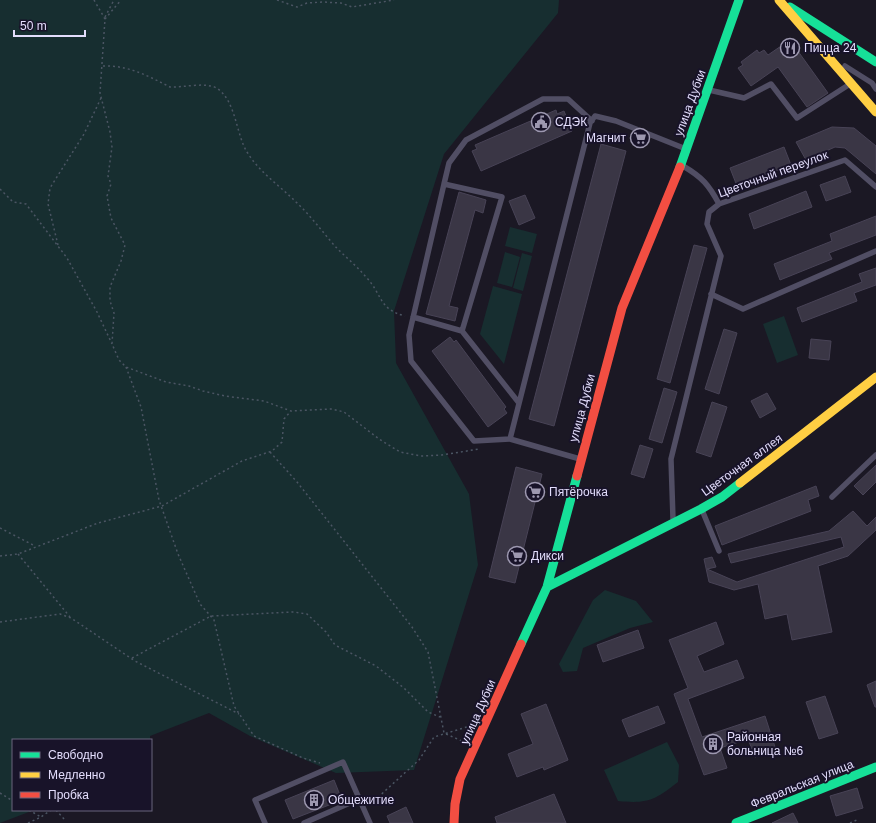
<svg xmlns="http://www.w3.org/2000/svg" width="876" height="823" font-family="Arial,sans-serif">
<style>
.green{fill:#172e30}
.building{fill:#3a3645;stroke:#484356}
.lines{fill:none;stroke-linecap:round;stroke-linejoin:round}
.path{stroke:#4b5563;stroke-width:1.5;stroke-dasharray:2 3;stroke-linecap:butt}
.lane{stroke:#514e64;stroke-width:5.5}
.fast{stroke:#16e098;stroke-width:9}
.slow{stroke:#ffcf43;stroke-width:9}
.jam{stroke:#f24e42;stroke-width:9}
.labels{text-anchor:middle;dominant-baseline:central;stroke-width:4;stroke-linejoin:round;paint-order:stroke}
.poi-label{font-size:12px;fill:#e3ddfc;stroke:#181329;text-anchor:start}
.street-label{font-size:12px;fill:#e3ddfc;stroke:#181329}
</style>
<rect width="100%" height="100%" fill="#1b1824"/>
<path class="green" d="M0,0h559l-1,13 -114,141 -50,157 2,52 73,131 9,71 -64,205 -78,3 -86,-37 -41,-23 -59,23v4h-137v70h21l-34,13z
M510,227l27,7 -5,19 -27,-7z
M505,252l15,5 -8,30 -15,-4z
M522,253l10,3 -9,35 -10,-3z
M493,286l29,8 -18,70 -24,-30z
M784,316l14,39 -21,8 -14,-39z
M605,590l31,11 17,21 -23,6 -47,20 -6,23 -14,1 -4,-8 34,-64z
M667,742l12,23 -1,17c-23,18 -30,22 -60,19l-14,-31z"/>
<path class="building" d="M784,44l2,3 4,-3 3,5 2,-2 33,46 -21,14 -29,-40 -27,19 -13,-18 5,-3 -2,-3 16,-12 2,3 5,-3 4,5z
M556,110l1,4 7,-3 8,20 -91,40 -9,-20 5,-2 -2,-4z
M832,127l22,1 22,18v28l-31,-26 -10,-1 -29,13 -10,-18z
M601,144l25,7 -72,275 -25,-7z
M784,147l7,18 -54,21 -7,-18z
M845,176l6,16 -25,9 -6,-16z
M806,191l6,16 -58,22 -5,-15z
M459,192l27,8 -3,13 -8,-3 -26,96 9,2 -3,13 -29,-7z
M525,195l10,23 -16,7 -10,-24z
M876,216v19l-47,18 3,6 -52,21 -6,-16 58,-23 -2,-7z
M694,245l13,3 -37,135 -13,-4z
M876,268v17l-22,8 3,8 -55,21 -5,-14 65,-26 -3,-8z
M724,329l13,4 -18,61 -14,-5z
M450,337l4,5 2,-2 50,67 -2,2 3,4 -19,14 -56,-76z
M811,339l20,2 -2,19 -20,-2z
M664,388l13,4 -15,51 -13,-4z
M767,393l9,16 -16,9 -9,-17z
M712,402l15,5 -16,50 -15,-5z
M640,445l13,4 -9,29 -13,-4z
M876,465v17l-13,13 -9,-9z
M516,467l26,7 -27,109 -26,-6z
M816,486l3,10 -11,4 3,11 -89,34 -7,-19z
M853,511l14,15 9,-9v13l-28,26 -30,10 14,66 -40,8 -5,-26 -22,5 -7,-35 -24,6 -25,-8 -5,-23 8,-2 4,10 -9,2 30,13 107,-35 -3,-10 -110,26 -3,-9 101,-23z
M716,622l8,22 -27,12 7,16 33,-12 7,18 -56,21 14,38 63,-21 11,34 -21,7 -7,-18 -28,9 7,20 -23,7 -30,-81 14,-6 -19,-48z
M638,630l6,18 -41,14 -6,-17z
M876,681v26h-1l-8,-22z
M825,696l13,37 -19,6 -13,-37z
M546,704l22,56 -24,10 -1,-3 -26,10 -9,-23 25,-10 -12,-30z
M658,706l7,17 -36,14 -7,-17z
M334,780l8,20 -49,19 -8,-19z
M857,788l6,20 -27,8 -6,-20z
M554,794l12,29h-69l-2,-6z
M406,807l7,16h-23l-3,-7z
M793,813l5,10h-26z"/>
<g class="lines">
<path class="path" d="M94,0l11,19 -5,74 10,39 2,15 -4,29 3,8 -4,12 4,22 14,27 -4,16 -11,26v14l4,12 -2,31 7,16 7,7 40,15 23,4 14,5 22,5 39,5 27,10 41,-2 12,3 35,27 21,13 21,4 21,-1 37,-6
M277,0l20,7 10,-4 16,-1 18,1 11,4 42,-7
M105,17l9,-17
M105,19l16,-19
M103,66c25,-1 45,10 67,21 12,1 37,-6 48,2 18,13 18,45 29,63 12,20 32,33 49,50 14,13 25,28 38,43 10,11 22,20 32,32 17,18 12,32 39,39
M0,189l13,13 13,2 41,54 30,54 15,32
M58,245l-10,-41 2,-16 34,-54 17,-36
M126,367l15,40 18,93 19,54 22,50 14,16 20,86 20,30 49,22 17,5
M270,452l27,30 115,145 16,25 16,81 20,9
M0,528l35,18
M18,554l52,63
M0,556l18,-2 80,-31 64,-17 80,-45 30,-10 10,-9 2,-23 7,-8
M0,622l60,-8 11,4 64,43 104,53
M132,658l79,-42 83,-4 13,2 19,18 9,13 41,21 28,22 24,24 12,5
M0,793l13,8
M370,803l5,-3 44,-40 15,-23 36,-11
M29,810l12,7
M56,810l9,10
M28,823l13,-6 10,-7
M850,823l9,-4"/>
<path class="lane" d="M845,66l27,17 4,6
M709,90l35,8 27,-14 26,34 53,-34
M683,166c19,11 26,19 36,38
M444,184l5,-21 17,-23 77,-41h25l24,22
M711,294l32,15 133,-58
M413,317l49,14 40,-134 -58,-13 -35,151 2,26 63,80 36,-2 70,20
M462,331l57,72
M510,439l80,-316 5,-7 21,5 70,28
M832,497l44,-42
M702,510l17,41
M673,519l-2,-60 50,-203 -14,-32 2,-12 10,-8 126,-44 31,27
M265,823l-10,-23 88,-38 27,61
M304,823l55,-24"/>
<path class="fast" d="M790,7l86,55
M680,167l59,-167
M547,587l154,-78 21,-12 18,-14
M521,644l26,-57 30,-111
M736,823l140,-56"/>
<path class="slow" d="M779,0l97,112
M740,483l136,-106"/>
<path class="jam" d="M577,476l45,-168 58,-141
M454,823l1,-19 5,-25 61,-135"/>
</g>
<defs>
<g id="restaurant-ring" transform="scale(1)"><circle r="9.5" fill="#181329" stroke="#9d98b0" stroke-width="1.5"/><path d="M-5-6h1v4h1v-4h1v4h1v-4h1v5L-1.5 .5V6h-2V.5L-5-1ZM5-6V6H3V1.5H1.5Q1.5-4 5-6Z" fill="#9d98b0"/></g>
<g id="civic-ring" transform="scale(1)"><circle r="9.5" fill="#181329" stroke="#9d98b0" stroke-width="1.5"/><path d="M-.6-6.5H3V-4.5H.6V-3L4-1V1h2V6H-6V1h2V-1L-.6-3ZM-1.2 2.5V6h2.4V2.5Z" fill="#9d98b0"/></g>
<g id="supermarket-ring" transform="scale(1)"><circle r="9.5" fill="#181329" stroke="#9d98b0" stroke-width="1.5"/><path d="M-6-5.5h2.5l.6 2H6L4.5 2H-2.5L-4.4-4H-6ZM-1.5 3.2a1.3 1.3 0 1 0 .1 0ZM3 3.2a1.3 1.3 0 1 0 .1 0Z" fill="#9d98b0"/></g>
<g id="building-ring" transform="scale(1)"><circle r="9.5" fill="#181329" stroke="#9d98b0" stroke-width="1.5"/><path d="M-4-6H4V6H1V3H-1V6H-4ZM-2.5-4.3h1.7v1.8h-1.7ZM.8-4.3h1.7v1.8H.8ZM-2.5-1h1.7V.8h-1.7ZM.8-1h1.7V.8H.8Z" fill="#9d98b0"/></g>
</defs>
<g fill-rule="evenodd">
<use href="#restaurant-ring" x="790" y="48"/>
<use href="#civic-ring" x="541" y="122"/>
<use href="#supermarket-ring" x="640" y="138"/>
<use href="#supermarket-ring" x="535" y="492"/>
<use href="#supermarket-ring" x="517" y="556"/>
<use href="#building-ring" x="713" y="744"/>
<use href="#building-ring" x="314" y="800"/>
</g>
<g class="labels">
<g class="poi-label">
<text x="804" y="48">Пицца 24</text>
<text x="555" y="122">СДЭК</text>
<text x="626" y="138" text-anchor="end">Магнит</text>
<text x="549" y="492">Пятёрочка</text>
<text x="531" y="556">Дикси</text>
<text x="727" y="737">Районная<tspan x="727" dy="14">больница №6</tspan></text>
<text x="328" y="800">Общежитие</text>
</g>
<g class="street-label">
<text transform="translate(690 103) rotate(-70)">улица Дубки</text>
<text transform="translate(773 174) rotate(-20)">Цветочный переулок</text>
<text transform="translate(582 408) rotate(-75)">улица Дубки</text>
<text transform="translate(742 465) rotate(-36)">Цветочная аллея</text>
<text transform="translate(478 712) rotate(-66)">улица Дубки</text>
<text transform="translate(802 784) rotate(-22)">Февральская улица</text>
</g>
</g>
<rect x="12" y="739" width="140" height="72" fill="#181329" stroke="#69647d"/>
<rect x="20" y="752" width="20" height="6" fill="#16e098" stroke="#69647d"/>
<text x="48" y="759" font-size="12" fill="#e3ddfc">Свободно</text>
<rect x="20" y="772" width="20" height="6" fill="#ffcf43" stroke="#69647d"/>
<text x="48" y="779" font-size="12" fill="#e3ddfc">Медленно</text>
<rect x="20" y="792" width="20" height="6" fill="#f24e42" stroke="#69647d"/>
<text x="48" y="799" font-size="12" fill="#e3ddfc">Пробка</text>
<path d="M14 30v6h71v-6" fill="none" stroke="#e3ddfc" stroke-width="2"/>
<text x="20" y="30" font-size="12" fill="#e3ddfc" stroke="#181329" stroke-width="3" paint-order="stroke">50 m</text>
</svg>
